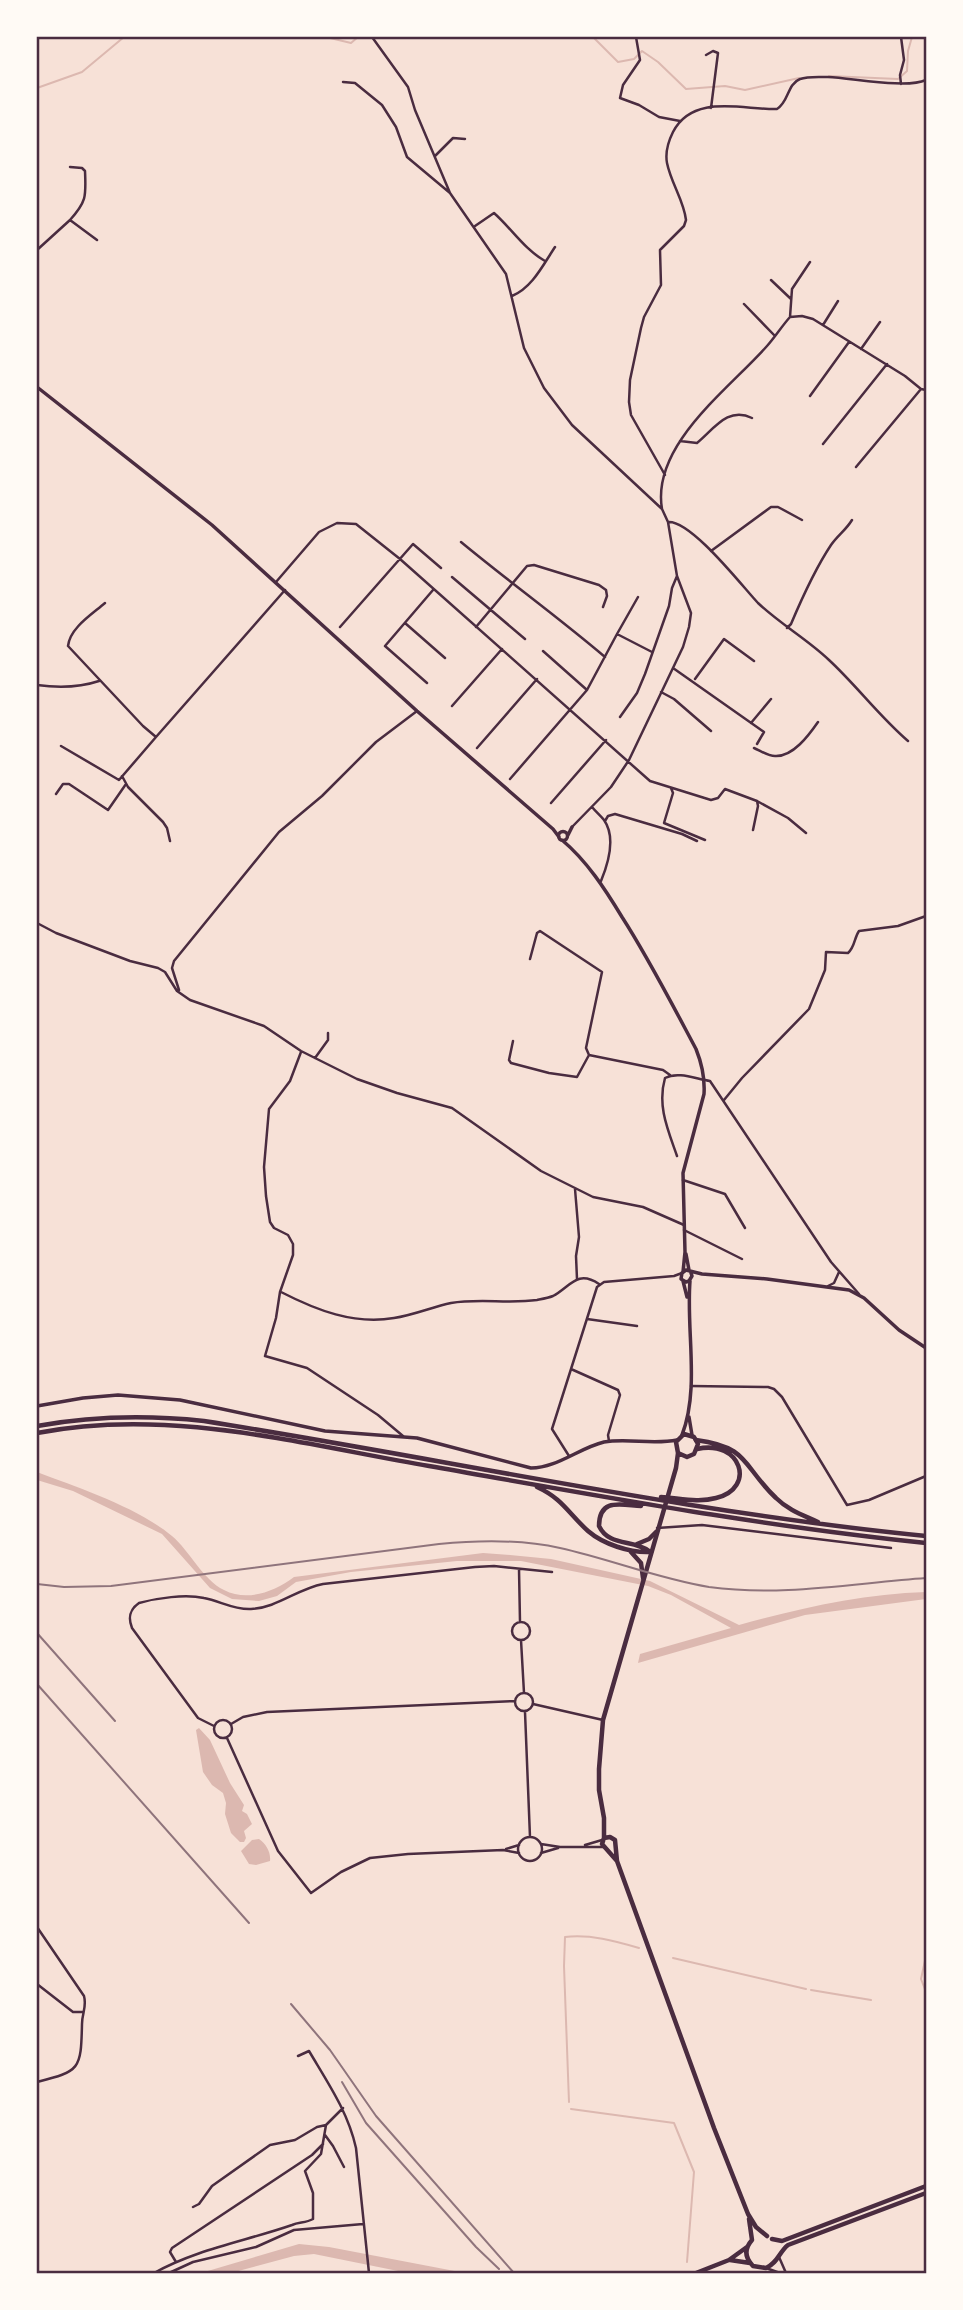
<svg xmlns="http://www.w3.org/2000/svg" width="963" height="2310" font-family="Signika,sans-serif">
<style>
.water{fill:#dcb8b0}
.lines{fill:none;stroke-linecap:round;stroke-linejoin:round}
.stream{stroke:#dcb8b0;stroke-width:2}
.minor{stroke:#4a2c40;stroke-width:2.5}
.tertiary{stroke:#4a2c40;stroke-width:3.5}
.primary{stroke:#4a2c40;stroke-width:4.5}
.trunk{stroke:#4a2c40;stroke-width:4.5}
.rail{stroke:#8f747c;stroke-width:2}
.neatline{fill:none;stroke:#4a2c40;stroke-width:2.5}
</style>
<rect width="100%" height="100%" fill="#f7e1d7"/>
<path class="water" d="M37,1472c42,16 100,35 135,64 17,14 31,44 52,54 23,12 50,2 70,-13l189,-24 27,2 41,4 99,22 89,44c62,-17 123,-31 187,-33v7l-121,16 -167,48 2,-9 91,-26 -60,-33 -23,-9 -127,-25h-64l-106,11 -55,10 -19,14 -18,5 -27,-2 -22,-11 -48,-54 -89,-43 -36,-11z
M199,1728l11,12 20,43 14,22 -2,6 5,3 5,10 -8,7 2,7 -2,4h-4l-9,-9 -6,-19 1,-11 -3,-10 -11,-8 -9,-13 -7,-42z
M259,1839c7,5 12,13 11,22l-14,4 -7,-1 -8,-13 11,-11z
M299,2244l30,3 136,26h-57l-94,-19 -20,2 -63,17h-30z"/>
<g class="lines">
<path class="stream" d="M326,37l25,6 7,-6
M593,37l25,25 16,-3 8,-8 16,11 28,27 39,-3 20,4 54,-12
M829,76l69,3 9,-8 1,-20 4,-14
M37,88l45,-16 42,-35
M926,1956l-5,23 5,13
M673,1958l133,31
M811,1990l60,10
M569,2102l-5,-136 1,-29c25,-3 50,4 74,11
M571,2109l103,14 20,49 -7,90"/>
<path class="minor" d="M372,37l36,50 7,23 35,83 56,81 18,74 20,40 28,37 90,84 6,13 9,54 14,37 -2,14 -6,20 -54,113 -18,27 -39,40
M636,37l4,23 -17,25 -3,13 19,7 20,12 21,4
M901,37l3,23 -4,15 1,9
M706,55l7,-4 5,2 -7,55
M343,82l12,1 27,22 14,22 11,30 43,36
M435,156l18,-18 12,1
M70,167l12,1 3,3c1,25 2,30 -15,49
M475,226l19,-13c18,16 30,36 51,48
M37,250l33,-30 27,20
M771,280l20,19
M512,296c20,-8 31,-31 43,-49
M744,304l31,32
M790,317l2,-28 18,-27
M823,325l15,-24
M861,349l19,-27
M810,396l39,-54
M680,441l17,2c17,-14 31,-37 55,-25
M823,444l64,-80
M856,467l65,-78
M665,475l-34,-60 -2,-13 1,-22 11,-52 3,-11 17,-32 -1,-35 24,-24 2,-6c-2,-19 -15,-37 -19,-57 -2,-11 1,-21 6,-31 20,-39 70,-22 104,-23 12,-7 10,-25 23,-30 8,-3 19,-2 28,-2 25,1 78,12 98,3
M662,509c-11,-64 67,-120 105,-163 8,-9 15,-20 23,-29l12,-1 11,3 92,57 16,13 5,1
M668,522c23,-2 74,64 90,81 22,21 49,36 71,57 28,26 50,56 79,81
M461,542c47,39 97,75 144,115
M711,551l60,-44h7l24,13
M452,577l73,62
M276,582l43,-50 18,-9 19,1 44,35 250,222 61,19 7,-2 7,-9 32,12 1,5 -5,24
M105,603c-14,12 -35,25 -37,43l75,80 13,11 129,-147
M405,623l40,35
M340,627l73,-83 28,24
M476,627l51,-61 7,-1 65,20 7,5 1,6 -4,11
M787,628l4,-4c11,-26 24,-55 40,-79 7,-10 15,-15 21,-25
M617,634l21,-37
M543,651l44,39
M673,668l91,64 -7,12
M695,679l29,-40 30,22
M427,683l-42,-37 48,-56
M37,685c22,3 41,3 62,-4
M661,692l13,7 37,32
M452,706l50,-57
M620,717l17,-24 8,-19 24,-68 3,-18 5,-12
M751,723l20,-24
M61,746l58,34 37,-43
M477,748l60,-69
M754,748c7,3 14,8 21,8 18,1 34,-21 43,-34
M122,776l6,11 35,35 4,6 3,13
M510,779l77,-89 30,-56 35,18
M671,788l2,5 -9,30 41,17
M56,794l7,-10h6l39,26 18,-26
M757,801l31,17 18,15
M551,803l55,-63
M592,807c4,5 9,9 12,13 12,17 4,44 -3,61
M605,821l3,-5 7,-2 67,20 15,7
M37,923l19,10 74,28 28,7 7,4 12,19 13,9 74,26 37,25 56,28 40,14 55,15 89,63 52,26 50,10 41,18
M179,990l-7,-22 2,-7 105,-129 43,-36 54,-54 41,-31
M513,1041l-4,19 2,3 38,10 28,4 12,-22 -3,-7 16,-76 -62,-41 -3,2 -7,26
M301,1052l-11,29 -21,28 -5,58 2,29 4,26 4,6 14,7 5,9v11l-13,37 -4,26 -11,38 42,12 71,47 25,21
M589,1055l74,15 7,5
M315,1058l13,-18v-7
M724,1100l18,-22 67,-69 16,-39 1,-18 22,1c7,-6 6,-15 11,-22l39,-5 28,-10
M677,1156c-9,-26 -20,-50 -12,-78 13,-7 31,1 45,3l121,181 28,32
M683,1180l42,14 20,34
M575,1189l4,48 -3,19 1,23
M684,1230l58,29
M828,1286l6,-3 5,-11
M281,1292c35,18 73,33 113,26 20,-3 38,-11 57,-15 28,-5 57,1 86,-3 5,-1 11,-2 16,-4 17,-9 24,-27 46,-12
M587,1319l50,7
M571,1369l47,21 2,5 -12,40 1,6
M691,1386l77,1 6,2 8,8 65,108 22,-5 57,-24
M569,1456l-17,-27 45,-142 7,-5 70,-6 8,-3
M657,1528l45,-3 189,23
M519,1569l1,53
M512 1631a9 9 0 1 1 18 0a9 9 0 1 1-18 0Z
M521,1640l3,53
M515 1702a9 9 0 1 1 18 0a9 9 0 1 1-18 0Z
M533,1704l70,16
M525,1712l5,125
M214 1729a9 9 0 1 1 18 0a9 9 0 1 1-18 0Z
M231,1724l12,-7 24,-5 248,-11
M214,1726l-16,-8 -66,-90c-4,-10 -3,-18 7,-25 18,-5 46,-9 65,-5 16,3 30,12 47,11 26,-1 46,-20 72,-25l152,-17 19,-1 58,6
M227,1738l51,113 33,42 30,-21 29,-14 38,-4 95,-4 16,3
M518 1849a12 12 0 1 1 24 0a12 12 0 1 1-24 0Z
M541,1844l19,3h43
M585,1845l17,-5
M506,1849l13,-4
M541,1853l17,-5
M37,1927l47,69c3,11 -2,17 -2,28 -1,46 -2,47 -45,58
M37,1984l36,28h10
M298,2056l11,-5c19,32 39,61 47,97l13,125
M325,2135l8,11 11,21
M193,2207l6,-3 13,-18 58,-41 25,-5 22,-13 9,-2
M779,2257l7,16
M176,2262l-6,-10 2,-4 140,-93 11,-11
M766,2268l14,5
M154,2273c43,-24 92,-32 138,-48 7,-3 14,-2 21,-6v-26l-8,-22 16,-17 5,-29 17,-17
M169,2273l24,-11 63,-15 38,-17 69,-6"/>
<path class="tertiary" d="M37,387l175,138 205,186 136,118 6,8
M558.5 836a4.5 4.5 0 1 1 9 0a4.5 4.5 0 1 1-9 0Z
M568,835l4,-8
M562,840c25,21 43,49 60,77 27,42 50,87 74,132 6,15 9,29 8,45l-21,79 2,79 -2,20
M686,1254l3,16
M691,1273l1,3 -3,5 -3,1 -5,-3 1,-6 4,-3 16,4 65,5 82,11 15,8 35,32 27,18
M683,1281l4,16
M37,1406l46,-8 35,-3 62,5 145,31 92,7 114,30c26,0 48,-20 73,-26 24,-4 49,3 73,-2
M689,1417l3,18
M682,1435c18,-47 4,-104 8,-154"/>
<path class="primary" d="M604,1838l6,-1 5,3 2,21 97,267 34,86 8,13 11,9
M617,1861l-15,-17 2,-6v-20l-5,-28v-21l4,-49 73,-252 2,-15 -2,-11 8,-8 10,3 4,7 -4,10 -7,3 -9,-4
M749,2219l3,21c-8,9 -7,18 1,26l13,2c12,-5 13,-16 22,-23l138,-52
M772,2239l10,2 144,-55
M730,2260l20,3
M696,2273l33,-13 18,-13"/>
<path class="trunk" d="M37,1426c55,-10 111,-11 167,-5 241,38 479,91 722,115
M37,1433c131,-26 263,11 392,33 166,29 330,60 497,77
M696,1440c54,7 46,26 80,58 12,12 27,17 42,24
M537,1487c26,12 31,26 51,44 15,13 42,22 62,21
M661,1497c18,1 37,6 55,1 41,-10 25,-59 -19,-49
M641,1506c-19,-1 -42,-9 -42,20 10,21 34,13 50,25
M637,1544l12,-5 7,-7
M631,1552l10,11 2,15"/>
<path class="rail" d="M37,1584l27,3 47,-1 328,-42c41,-4 81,-5 121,4 50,11 99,31 149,39 73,10 145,-4 217,-9
M37,1633l78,88
M37,1684l212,239
M291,2004l39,46 46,66 138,157
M342,2082l24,41 110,124 23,22"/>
</g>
<rect width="963" height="2310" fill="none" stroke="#fffaf5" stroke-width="77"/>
<rect x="38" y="38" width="887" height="2234" class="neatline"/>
</svg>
